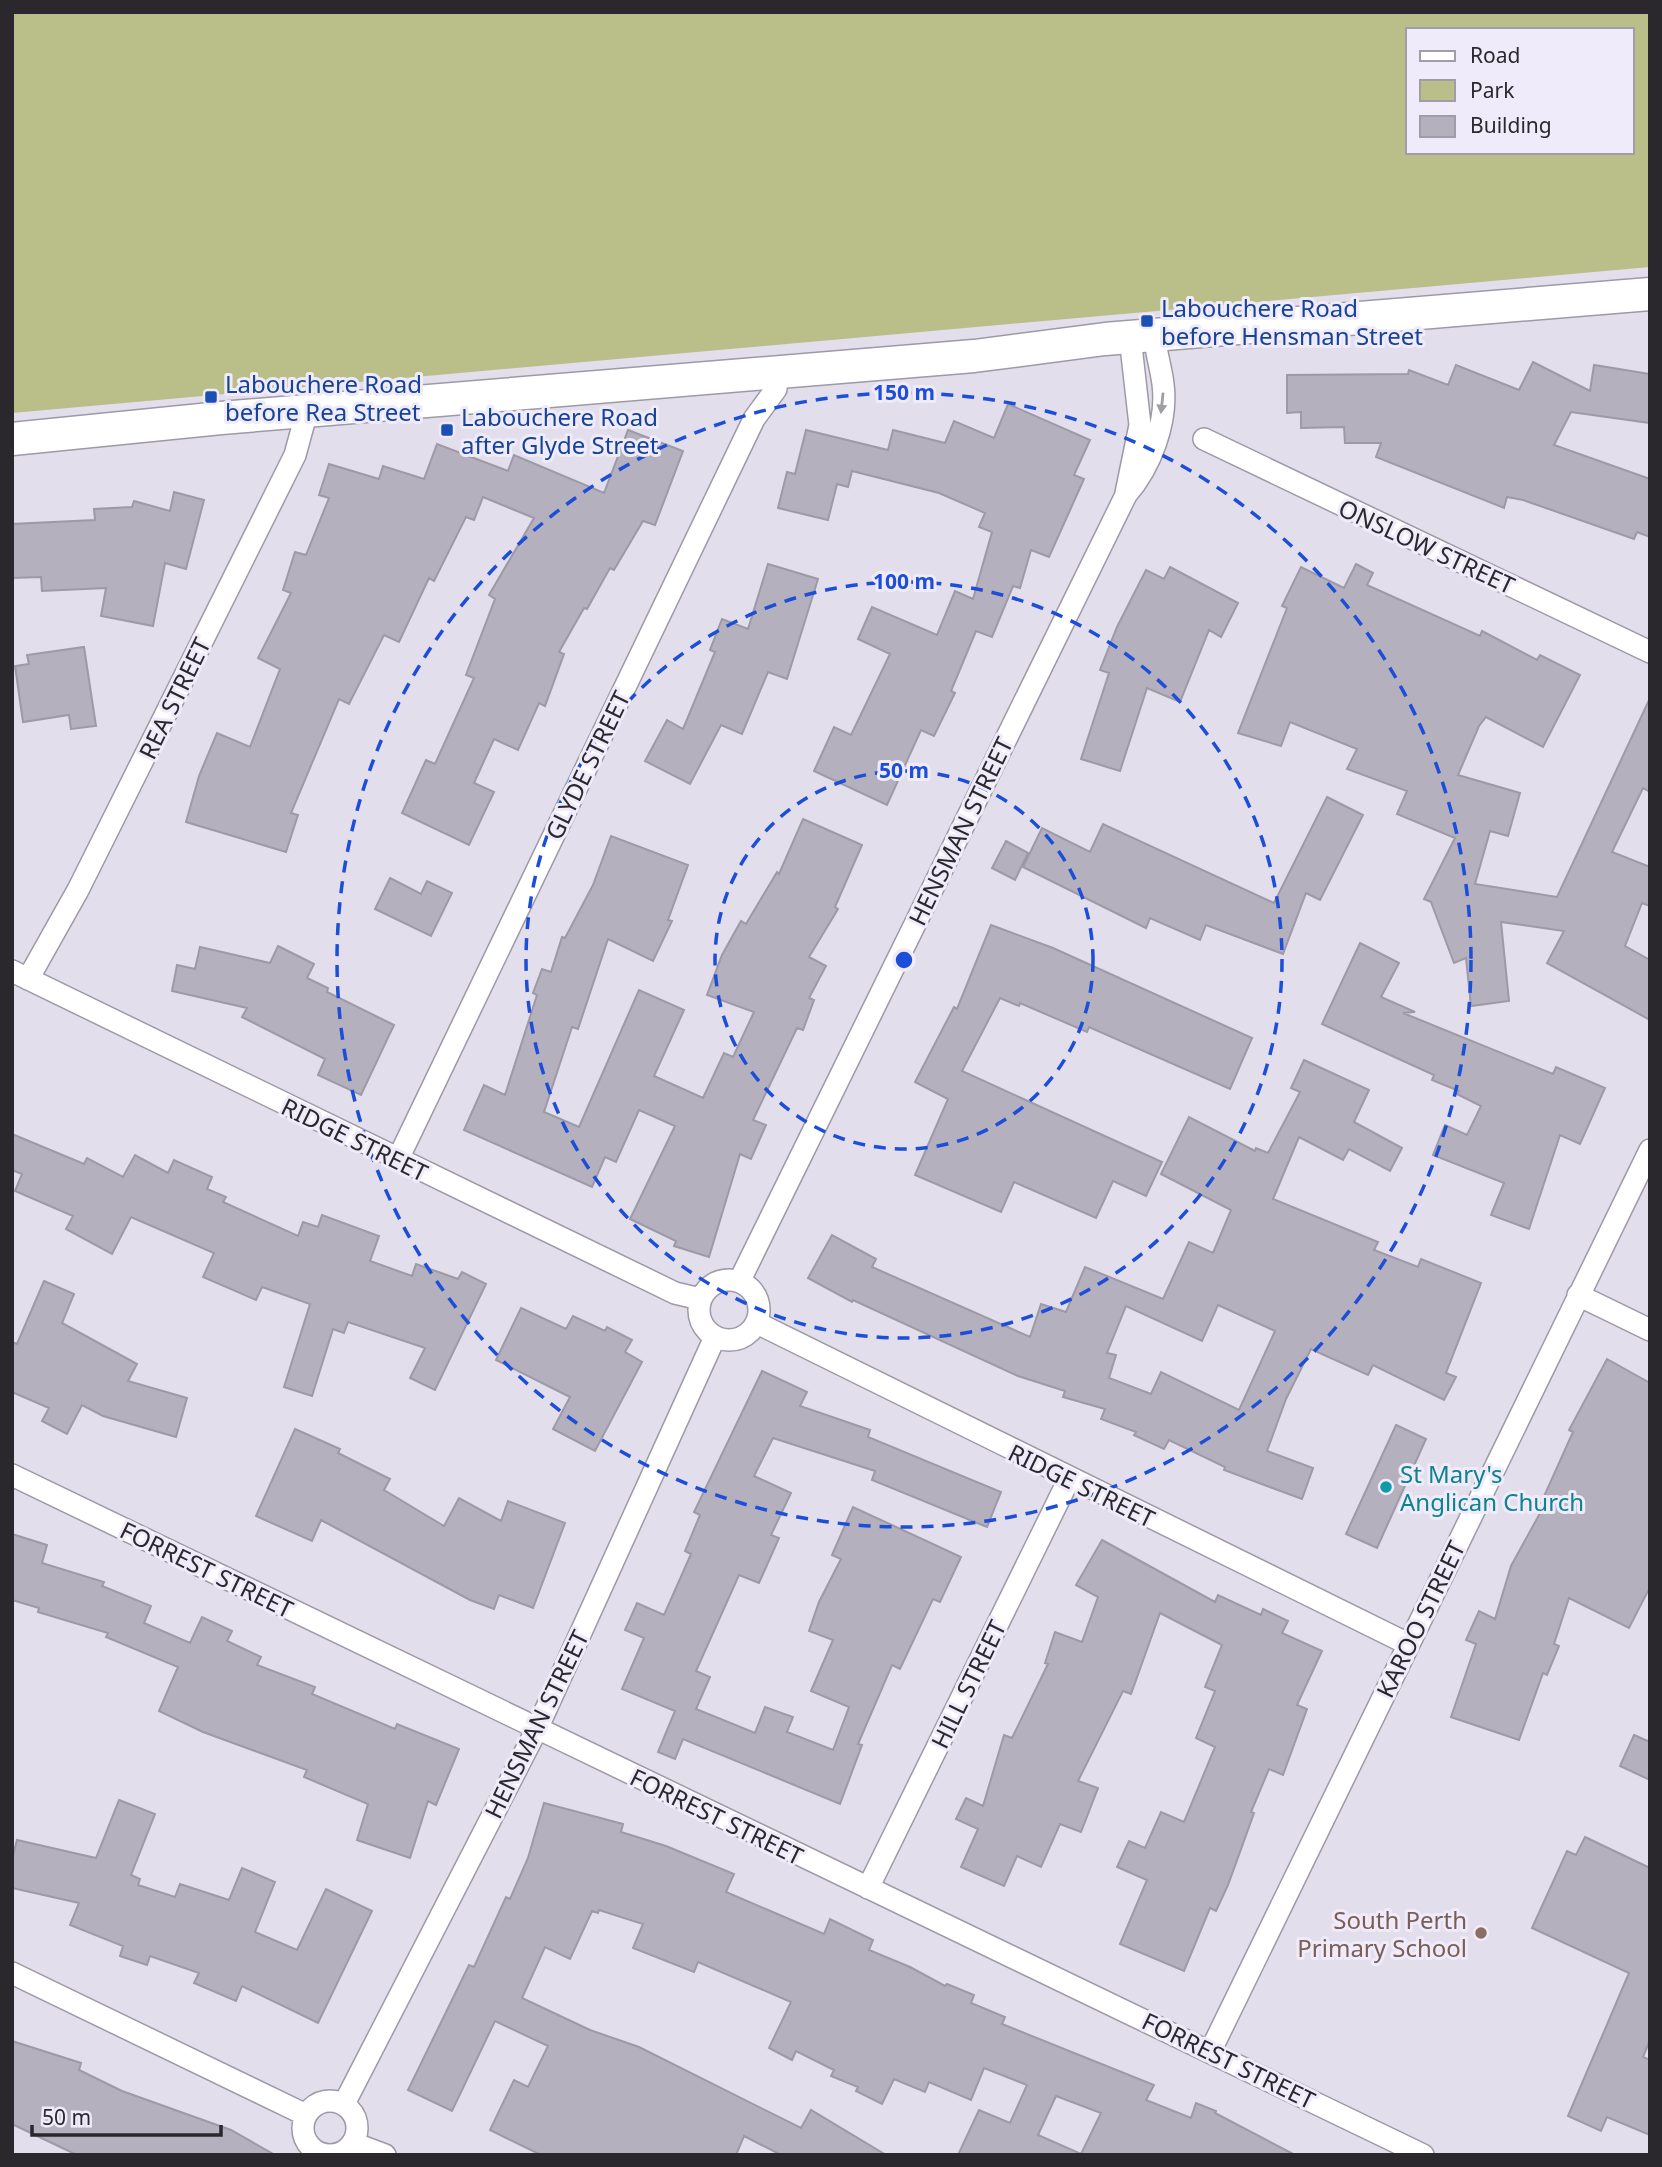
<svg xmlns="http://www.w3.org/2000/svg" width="1662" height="2167" font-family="'Noto Sans',sans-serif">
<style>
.green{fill:#babf8a;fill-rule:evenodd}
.building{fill:#b5b0be;stroke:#9d99a6;stroke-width:2;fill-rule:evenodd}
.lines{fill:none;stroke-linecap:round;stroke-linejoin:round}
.street-casing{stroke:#9d99a6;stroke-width:24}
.secondary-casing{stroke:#9d99a6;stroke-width:35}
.street{stroke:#fff;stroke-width:21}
.secondary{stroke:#fff;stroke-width:32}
.oneway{fill:#9f9ea0}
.ring{fill:none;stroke:#1d4ed8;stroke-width:3.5;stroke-dasharray:12 9}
.transit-dot{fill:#1a4fb4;stroke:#f0ebfa;stroke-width:2.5}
.culture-dot{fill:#0f9aa8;stroke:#f0ebfa;stroke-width:2.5}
.education-dot{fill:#8d6e63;stroke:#f0ebfa;stroke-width:2.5}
.labels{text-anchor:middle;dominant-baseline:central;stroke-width:6;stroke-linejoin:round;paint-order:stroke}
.transit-label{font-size:24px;fill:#164399;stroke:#f0ebfa;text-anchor:start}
.street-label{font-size:24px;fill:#2a282d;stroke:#f0ebfa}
.culture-label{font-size:24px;fill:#0d838f;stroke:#f0ebfa;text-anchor:start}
.education-label{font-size:24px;fill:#785e54;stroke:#f0ebfa;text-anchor:end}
.centre{fill:#1d4ed8;stroke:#f0ebfa;stroke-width:3.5}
.ring-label{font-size:21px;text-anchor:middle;font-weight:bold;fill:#1d4ed8;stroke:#f0ebfa;stroke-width:6;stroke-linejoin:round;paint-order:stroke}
</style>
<rect width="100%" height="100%" fill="#e3deec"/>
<path class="green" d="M12,12h1638v255l-1638,146zM1408,30h224v122h-224z"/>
<path class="building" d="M1533,362l57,29 4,-26 56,9v49l-79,-11 -17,33 96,34v58l-13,-5 -3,7 -111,-39 -16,-3 -3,11 -128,-51 5,-14h-36l-1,-16 -43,1v-16l-14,1v-38l121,-1 1,-4 39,15 8,-20 63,25z
M1008,404l82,36 -16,35 10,4 -35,78 -18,-7 -11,38 -7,-2 -21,51 -16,-6 -25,60 4,2 -21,43 -13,-6 -34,75 -73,-34 20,-44 17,8 39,-81 -32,-15 14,-32 65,28 18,-44 18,8 19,-67 -13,-5 6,-14 -46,-20 -87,-22 -4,16 -11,-3 -9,36 -50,-12 9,-36 8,2 11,-44 82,20 5,-20 52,13 9,-22 40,17z
M628,430l55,21 -28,74 -12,-4 -29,49 -4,-2 -23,41 -3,-1 -25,44 5,2 -19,52 -6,-3 -21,47 -24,-11 -20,44 20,9 -25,53 -67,-32 24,-53 9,4 39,-86 -8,-3 29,-76 -6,-4 45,-77 -51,-21 -9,23 -8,-3 -32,64 -5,-3 -30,64 -15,-7 -35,69 -10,-5 -48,114 7,2 -12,37 -100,-30 13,-46 18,-43 33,14 30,-78 -22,-11 33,-65 -8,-3 12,-38 11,3 23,-57 -10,-3 10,-31 50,15 4,-13 41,13 13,-35 71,27 6,-16 90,38z
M174,492l30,8 -18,69 -21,-6 -12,63 -52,-10 5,-28 -64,3 -1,-14 -29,1v-54l83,-4 -1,-11 38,-2 2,-6 36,10z
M768,564l50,15 -31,100 -19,-7 -26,62 -21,-9 -31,59 -45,-23 22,-41 16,9 32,-77 -5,-2 12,-31 26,10z
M1356,564l17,9 -6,12 113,51 2,-5 55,29 3,-5 40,20 -37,72 -57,-30 -7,9 -21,49 62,18 -12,43 -18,-5 -15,53 82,13 93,-199v94l-7,-4 -31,64 38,15v39l-8,-3 -17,43 25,14v60l-103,-57 17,-32 -63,-9 8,79 -38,5 -5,-48 -12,5 -23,-61 -7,-3 31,-61 -58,-24 10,-23 -60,-22 10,-20 -67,-27 -9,24 -43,-13 49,-125 -5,-2 19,-39 43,21z
M1170,567l68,36 -17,34 -12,-7 -29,72 -33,-14 -27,83 -39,-12 28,-86 -9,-3 17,-43 29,-57 18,9z
M84,647l12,79 -25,3 -2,-14 -46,7 -8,-56 14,-2 -2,-9z
M1327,797l36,18 -43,85 -14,-7 -23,61 -77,-29 -6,15 -50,-22 -4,10 -123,-61 19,-39 48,24 13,-28 171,79z
M803,819l59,26 -27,62 3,2 -29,48 17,9 -17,32 5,2 -11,30 -6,-2 -44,92 13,5 -15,34 -11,-5 -31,103 -35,-11 2,-5 -46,-22 45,-93 -36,-16 -23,52 -11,-5 -13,30 -128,-57 20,-45 21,10 32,-100 -4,-2 9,-24 9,3 11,-35 3,1 28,-53 18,-49 77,29 -20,55 4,1 -19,40 -45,-22 -30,90 -6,-2 -28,85 35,15 60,-137 45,20 -30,66 49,22 21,-45 9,4 21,-45 -47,-17 15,-40 19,-34 5,3 31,-52 2,2z
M1006,841l22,12 -13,27 -23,-12z
M390,878l31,16 6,-13 25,12 -21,43 -56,-27z
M991,925l62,23 199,90 -22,51 -141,-62 -2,5 -67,-29 -1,3 -19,-8 -38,73 200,91 -16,34 -33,-15 -17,37 -82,-36 -13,30 -86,-37 33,-76 -33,-17 39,-75 3,2z
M1360,943l39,20 -18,34 34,15 -12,1 150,61 3,-7 49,21 -25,56 -20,-9 -31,94 -38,-14 13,-32 -71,-28 12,-30 22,10 14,-29 -24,-12 2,-3 -27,-11 2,-5 -112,-51z
M278,946l36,18 -7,14 21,10 -1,4 67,33 -33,70 -43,-20 7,-16 -83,-42 5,-9 -75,-17 5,-26 18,4 5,-22 70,16z
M1304,1060l65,30 -15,32 48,26 -12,23 -41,-22 -6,11 -44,-23 -26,62 105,43 -4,8 44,17 3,-8 60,24 -35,90 10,4 -12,23 -71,-35 -5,10 -57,-26 -25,50 -19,52 46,17 -11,31 -78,-29 1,-3 -56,-27 -5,9 -30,-14 2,-3 -35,-13 4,-10 -42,-12 2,-6 -47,-15 -165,-76 -1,2 -44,-24 24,-43 44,24 -4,8 158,70 11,-33 25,8 19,-45 78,32 26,-57 24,11 18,-43 -70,-36 28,-57 66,34 1,-3 12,5 32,-61 -9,-4zM1218,1305l57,26 -36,79 -78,-38 -10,22 -42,-16 7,-23 -9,-2 19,-47 76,35z
M12,1134l72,30 3,-6 36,19 12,-22 33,18 6,-13 38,17 -5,12 19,8 -3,5 75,34 5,-14 15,5 4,-12 57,21 -9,25 42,15 4,-12 42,15 4,-7 24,12 -51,106 -25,-12 15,-30 -77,-26 -4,11 -11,-4 -21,67 -28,-9 26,-83 -48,-17 -6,13 -53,-23 11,-24 -83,-36 -19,37 -46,-25 7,-13 -58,-25 7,-17 -10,-4z
M44,1281l30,13 -12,29 75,41 -9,17 59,17 -11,39 -73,-21 -21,-11 -15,29 -25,-13 7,-13 -37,-16v-50l5,2z
M521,1308l45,21 7,-13 32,15 2,-4 25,13 -7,12 17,10 -47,89 -42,-22 17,-32 -74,-37z
M1607,1359l43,24v204l-21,41 -60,-30 -15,46 5,2 -12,29 -4,-2 -24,67 -68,-23 25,-73 -10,-4 13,-29 16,8 16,-53 34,-62 -4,-1 32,-71 -4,-2z
M762,1371l45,21 -7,14 70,24 -2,7 133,55 -14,35 -115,-47 3,-9 -102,-33 -19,38 37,17 -20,42 8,3 -20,45 -20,-8 -43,96 14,6 -14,32 59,24 10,-26 28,10 -6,15 46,18 16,-43 -38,-16 22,-51 -24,-9 10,-29 22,-43 -9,-4 21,-48 108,50 -21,45 -7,-3 -33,70 -8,-4 -34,79 4,1 -22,59 -157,-65 -8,20 -17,-7 17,-41 -53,-22 22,-51 -19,-8 12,-27 27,12 27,-61 -6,-3 15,-36 -6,-3z
M1396,1425l30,14 -49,109 -31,-14z
M295,1429l45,20 -2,4 52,26 -6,11 60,36 15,-28 42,23 7,-20 57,22 -32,85 -34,-13 -5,14 -24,-9 -149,-80 -9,21 -56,-25z
M12,1534l35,11 -5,18 62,19 -2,4 49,20 -7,17 46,20 12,-26 30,14 -5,10 34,16 -4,8 58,22 -3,7 83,35 2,-5 62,25 -23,56 -8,-4 -18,57 -53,-18 11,-36 -64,-27 3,-7 -104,-38 -44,-21 19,-44 -72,-30 2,-4 -70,-21 1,-4 -27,-8z
M1102,1540l113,62 3,-7 43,20 2,-6 25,12 -6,12 40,18 -25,54 10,4 -24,66 -14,-6 -18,43 3,1 -26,72 -12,26 -6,-3 -26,63 -64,-27 27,-64 -30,-13 12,-26 16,7 16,-36 23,10 31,-75 -19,-9 19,-47 -10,-4 17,-42 -62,-32 -29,81 -8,-3 -45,90 20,7 -17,44 -21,-8 -19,43 -24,-11 -13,30 -43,-19 17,-38 -22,-10 10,-21 17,8 21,-71 8,3 36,-74 -3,-1 10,-31 27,10 16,-45 -22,-12z
M1634,1735l16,7v38l-30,-14z
M119,1800l36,14 -24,61 9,4 -2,6 37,12 5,-13 49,16 13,-32 33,14 -20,50 42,18 29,-61 46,22 -54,112 -76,-37 -6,15 -42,-18 5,-10 -49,-17 -3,9 -27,-9 3,-10 -53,-21 9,-22 -67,-15v-29l5,-19 79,18z
M544,1803l79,21 -2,8 45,14 68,28 -8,18 98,42 6,-15 43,21 -4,10 41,17 35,19 2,-2 27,11 -3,8 34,14 -3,7 152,61 -8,15 45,18 5,-15 20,8 -1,2 80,42h-337l21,-45 31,13 17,-38 -43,-17 -13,32 -42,-18 -4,10 -31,-13 -12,25 -26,-13 2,-4 -27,-11 3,-6 -38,-19 -4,9 -23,-12 22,-46 -93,-40 -4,10 -61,-24 10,-24 -44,-14 -1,3 -6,-2 -22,48 -25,-12 -23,51 68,32 49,17 162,81 10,-18 75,45h-105l-37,-19 -8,19h-195l-51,-25 24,-50 14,7 20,-41 -53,-25 -43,90 -44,-21 61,-125 5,2 32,-70 4,2 18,-41zM1056,2096l45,17 -20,41 -43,-19z
M1585,1837l65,31v172l-7,17 7,3v75l-43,-18 -6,14 -33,-15 61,-143 -97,-45 35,-77 9,4z
M12,2041l69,22 -2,7 43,21 109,39 44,25h-198l-65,-31z"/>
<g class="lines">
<g class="street-casing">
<path id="street" d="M1204,439l446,213
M1126,493l14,-68 -10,-88
M12,971l663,322 25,6
M28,979l50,-89 217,-435 12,-44
M398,1159l356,-740 22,-30v-16
M699 1310a30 30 0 1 1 60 0a30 30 0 1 1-60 0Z
M740,1280l386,-785c24,-28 42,-72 37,-111 -2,-16 -7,-32 -9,-49
M1578,1295l72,35
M757,1323l651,321
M12,1475l1411,680
M868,1888l201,-409
M12,1973l294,142
M1211,2050l439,-900
M303 2128a27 27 0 1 1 54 0a27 27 0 1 1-54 0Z
M344,2104l193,-375 178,-392
M353,2143l32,12"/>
</g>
<g class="secondary-casing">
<path id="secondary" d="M12,439l209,-21 753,-62 131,-17 545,-45"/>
</g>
<use href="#street" class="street"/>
<use href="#secondary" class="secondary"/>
</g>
<defs><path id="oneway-solid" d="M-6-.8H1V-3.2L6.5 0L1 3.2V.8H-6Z" transform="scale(1.75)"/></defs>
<use class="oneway" href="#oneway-solid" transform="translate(1162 403) rotate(96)"/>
<g class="ring">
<circle cx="904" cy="960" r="189"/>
<circle cx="904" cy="960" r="378"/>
<circle cx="904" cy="960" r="567"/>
</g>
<g class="transit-dot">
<rect x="1140" y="314" width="14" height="14" rx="3.5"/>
<rect x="204" y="390" width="14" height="14" rx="3.5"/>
<rect x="440" y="423" width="14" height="14" rx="3.5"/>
</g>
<circle class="culture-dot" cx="1386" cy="1487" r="7"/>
<circle class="education-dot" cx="1481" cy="1933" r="7"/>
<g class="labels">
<g class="transit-label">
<text x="1161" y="307">Labouchere Road<tspan x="1161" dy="28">before Hensman Street</tspan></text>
<text x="225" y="383">Labouchere Road<tspan x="225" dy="28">before Rea Street</tspan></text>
<text x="461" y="416">Labouchere Road<tspan x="461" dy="28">after Glyde Street</tspan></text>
</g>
<g class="street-label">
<text transform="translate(1427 546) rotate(25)">ONSLOW STREET</text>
<text transform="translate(174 698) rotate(-64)">REA STREET</text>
<text transform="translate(587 765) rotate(-64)">GLYDE STREET</text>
<text transform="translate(960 831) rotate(-64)">HENSMAN STREET</text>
<text transform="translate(355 1139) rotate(26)">RIDGE STREET</text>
<text transform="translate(1082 1485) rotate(26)">RIDGE STREET</text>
<text transform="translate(207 1569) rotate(26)">FORREST STREET</text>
<text transform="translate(1420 1619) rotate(-64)">KAROO STREET</text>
<text transform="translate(968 1684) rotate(-64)">HILL STREET</text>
<text transform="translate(536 1724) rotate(-64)">HENSMAN STREET</text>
<text transform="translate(717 1816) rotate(26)">FORREST STREET</text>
<text transform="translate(1229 2060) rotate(26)">FORREST STREET</text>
</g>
<g class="culture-label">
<text x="1400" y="1473">St Mary's<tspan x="1400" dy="28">Anglican Church</tspan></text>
</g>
<g class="education-label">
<text x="1467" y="1919">South Perth<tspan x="1467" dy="28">Primary School</tspan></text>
</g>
</g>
<circle cx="904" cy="960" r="10" class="centre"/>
<g class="ring-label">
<text x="904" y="400">150 m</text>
<text x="904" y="589">100 m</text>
<text x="904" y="778">50 m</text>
</g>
<rect width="1662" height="2167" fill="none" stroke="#2a282d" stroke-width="28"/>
<rect x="1406" y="28" width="228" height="126" fill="#f0ebfa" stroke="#a19da8" stroke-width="2"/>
<rect x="1420" y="51" width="35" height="10" fill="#ffffff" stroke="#a19da8" stroke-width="2"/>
<text x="1470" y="63" font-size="21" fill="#2a282d">Road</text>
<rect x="1420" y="80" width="35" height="21" fill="#babf8a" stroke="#a19da8" stroke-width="2"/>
<text x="1470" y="98" font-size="21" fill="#2a282d">Park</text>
<rect x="1420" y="116" width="35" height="21" fill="#b5b0be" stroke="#a19da8" stroke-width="2"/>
<text x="1470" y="133" font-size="21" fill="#2a282d">Building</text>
<path d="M32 2125v10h189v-10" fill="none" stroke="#2a282d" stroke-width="3.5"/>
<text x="42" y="2125" font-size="21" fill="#2a282d" stroke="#f0ebfa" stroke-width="5" paint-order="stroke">50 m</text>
</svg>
